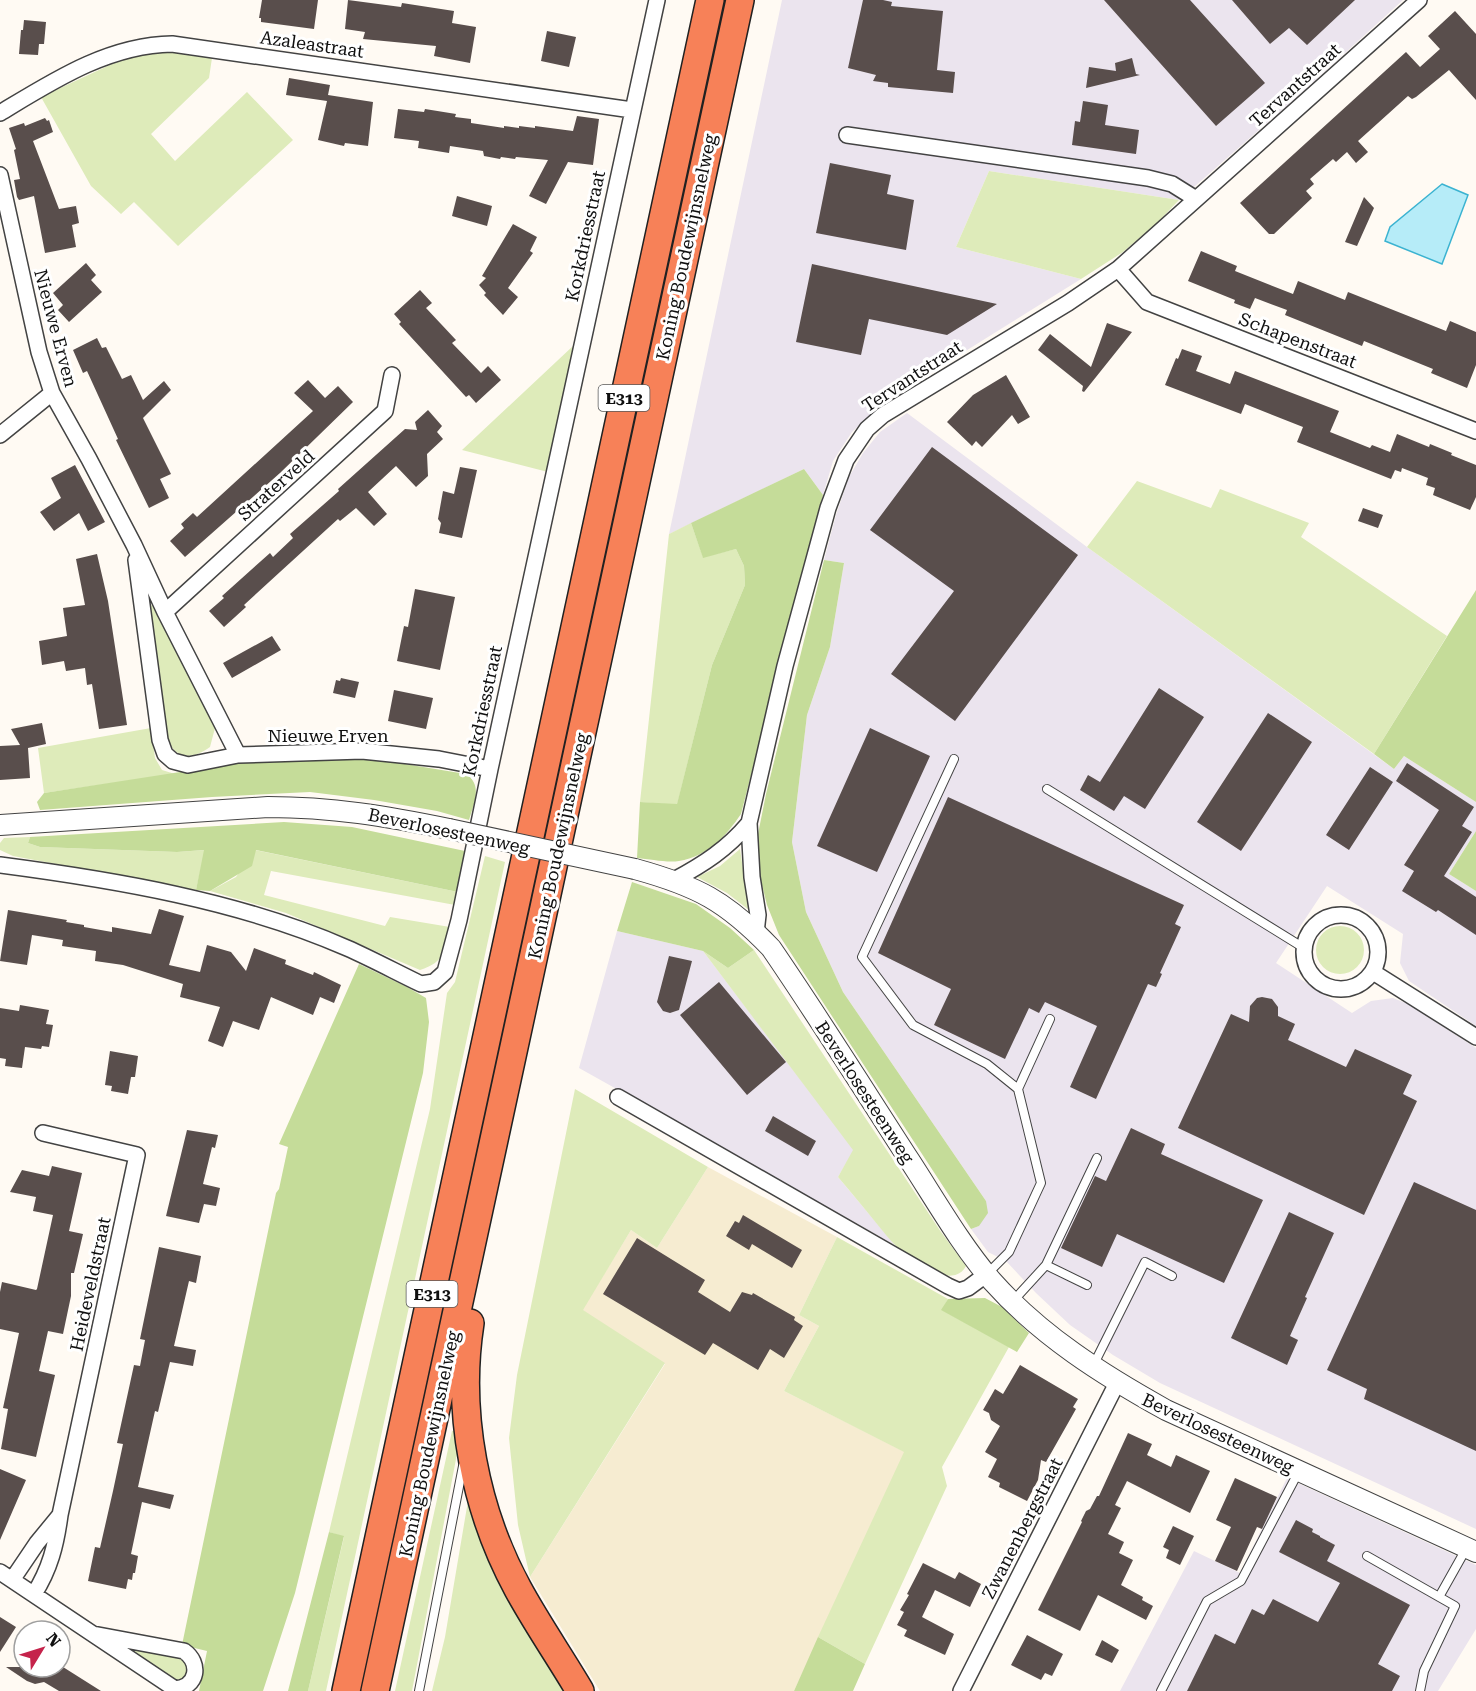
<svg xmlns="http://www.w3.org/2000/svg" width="1476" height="1691" font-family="'Roboto Serif',serif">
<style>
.industrial{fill:#ebe4ee}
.farmland{fill:#f6ecd1}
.green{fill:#deebba}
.forest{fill:#c5dc99}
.water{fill:#b6ecf8;stroke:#3bb3d1;stroke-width:1.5}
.building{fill:#594e4c}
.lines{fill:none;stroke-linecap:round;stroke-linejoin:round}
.service-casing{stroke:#434343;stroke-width:10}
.minor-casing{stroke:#434343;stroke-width:18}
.tertiary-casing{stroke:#434343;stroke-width:22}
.motorway-casing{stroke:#212121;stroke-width:30}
.service{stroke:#fff;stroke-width:8}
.minor{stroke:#fff;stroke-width:15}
.tertiary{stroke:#fff;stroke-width:20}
.motorway{stroke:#f78158;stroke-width:27}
.tertiary-bridge-casing{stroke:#434343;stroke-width:22;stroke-linecap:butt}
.tertiary-bridge{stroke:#fff;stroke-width:20}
.labels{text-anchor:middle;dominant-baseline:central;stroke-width:6;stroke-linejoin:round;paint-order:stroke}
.shield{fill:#fff;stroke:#585858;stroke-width:1.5}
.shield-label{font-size:16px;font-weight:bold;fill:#101010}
.street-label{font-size:18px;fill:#101010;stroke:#fff}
</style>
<rect width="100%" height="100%" fill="#fffaf3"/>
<path class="industrial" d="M782,0h621l-105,96 -119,104 -190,-29 -33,76 125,32 -197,123 -32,30 -19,29 -10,34 -19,-26 -135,65z
M907,413l180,134 307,222 10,-13 72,46v29l-27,43 27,17v135l-67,-45 -9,-18 3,-29 -76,-48 -51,77 76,50 19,-12 22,-3 15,6 68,44v481l-316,-146 -47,-28 -43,-30 -34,-32 -30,-32 -18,-9 -17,-23 8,-3 7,-25 -143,-209 -37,-80 -14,-70 15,-127 23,-68 14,-84 -20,-3 12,-45 13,-38 14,-24 17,-21z
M617,931l86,20 151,199 -16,27 57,68 -316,-177z
M1287,1478l189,87v64l-38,62h-318l74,-140 46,22z"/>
<path class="farmland" d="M708,1167l129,70 -38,78 20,11 -35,65 121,61 -111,239h-194l-70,-114 135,-213 -83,-54 49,-80 26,18z"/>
<path class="green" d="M171,52l41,6 -3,20 -58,56 24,27 72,-69 46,48 -115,106 -44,-44 -13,12 -30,-28 -50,-89 73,-34 29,-9z
M989,171l190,29 -22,23 -34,29 -42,27 -125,-32z
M573,346l-25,126 -86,-22z
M1137,481l74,27 9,-19 89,34 -8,14 146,99 -73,118 -287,-207z
M691,523l12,34 33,-8 8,17 1,19 -33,80 -35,140 -37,-3 29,-268z
M151,605l4,3 60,120 -5,19c-18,13 -34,13 -44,-9l-18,-131z
M151,728l4,30 7,12 13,4 -131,19 -6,-45z
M30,837l-2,6 12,4 137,5 28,-2 -9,40 -183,-34 -13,-6v-7l4,-5z
M740,849l9,61 -22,-17 -30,-16 23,-11z
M255,850l203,42 -3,13 -184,-34 -7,24 121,31 5,-9 60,10c-4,23 -5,35 -30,43l-134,-57 -76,-22 26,-14z
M485,856l20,6 -179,829h-18l36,-154 -15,-5 101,-423 17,-116 8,-11z
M1316 950a24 24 0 1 1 48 0a24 24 0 1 1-48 0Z
M754,950l187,282 25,34c-14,26 -56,-7 -71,-21 -6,-6 -12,-14 -18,-21 -13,-16 -26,-32 -39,-47l15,-27 -150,-199 25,17z
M575,1089l133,78 -51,81 -26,-18 -48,80 82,53 -135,214 -12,-52 -9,-87 8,-63z
M837,1237l111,62 -6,11 67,37 -67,120 5,19 -82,178 -47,-27 86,-185 -120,-61 35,-65 -20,-11z
M452,1431h3l5,7 -48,253h-17z
M470,1489l99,202h-137l13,-54z
M129,1648l50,7 9,6 -1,14 -4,4 -9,1 -44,-30z"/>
<path class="forest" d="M804,469l19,26 -82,319c-15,22 -33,42 -62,47 -12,2 -29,-2 -42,-3l3,-56 37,2 35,-139 33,-80 -1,-19 -8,-17 -33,9 -12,-35z
M824,560l20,3 -14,84 -23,68 -15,127 14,70 37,80 143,209 2,12 -9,13 -8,3 -192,-294 -12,-30 -8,-32 -2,-34 9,-45z
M1476,590v212l-72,-46 -10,13 -20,-15z
M362,757l104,17c17,11 8,29 3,46l-32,-9 -63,-11 -64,-8 -98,5 -172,13 -3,-8 7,-9 201,-31z
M284,822l68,5 113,24 -7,41 -202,-42 -4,16 -42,25 -14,-1 8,-40 -27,2 -137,-5 -12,-4 2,-6z
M1476,831v60l-27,-17z
M632,882l64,22 34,24 24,22 -26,18 -25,-17 -86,-20z
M359,964l48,23 19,11 3,24 -6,51 -128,520 -32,98h-64l8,-40 -25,-6 94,-452 3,-4 9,-42 -9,-3z
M985,1298l17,9 27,26 -12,19 -76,-42 7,-11z
M329,1532l15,4 -36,155h-20z
M818,1637l47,27 -12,27h-59z"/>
<path class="water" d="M1442,184l26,11 -26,69 -57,-23 5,-14z"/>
<path class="building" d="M262,0h56l-4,29 -53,-7v-4h-2z
M348,0l53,7 1,-4 52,8 -2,12 24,4 -6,36 -36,-7 2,-10 -73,-7 2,-7 -20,-3z
M863,0h20l9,2 -1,4 52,5 -6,59 18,2 -2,21 -65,-6v-4l-15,-2 3,-6 -28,-7z
M1104,0h86l75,83 -49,43z
M1232,0h123l-48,45 -18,-17 -19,16z
M1455,11l21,23v66l-27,-30 -33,27 -4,2 -4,-3 -50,45 10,11 -12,11 -9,-11 -11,10 -3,-3 -23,20 4,5 -8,7 6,7 -38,36h-5l-29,-31 166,-151 14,15 20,-18 -12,-13z
M24,20l22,2 -2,22h-5l-1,11 -19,-1 2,-24h2z
M547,31l29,6 -7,30 -28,-6z
M1132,58l4,16 4,1 -54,13 3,-21 27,4 -1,-8z
M289,78l41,7 -2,10 45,7 -5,44 -23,-3 -1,3 -26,-6 9,-39 -41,-6z
M1083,101l25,4 -3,20 34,5 -3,24 -64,-9 3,-24 5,1z
M398,109l26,3 1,-3 31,5 -1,3 16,2v4l33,5v-2l15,2v-2l16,2v-2l38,5 4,-15 22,3 -6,46 -25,-3 -22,42 -17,-8 19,-36 -32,-3 -1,2 -14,-2 -1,2 -16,-3 -1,-5 -33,-5 -1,7 -31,-5 1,-7 -25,-3z
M45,118l2,3 2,-1 4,12 -20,9 26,68 17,-3 3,17 -7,2 4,22 -31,6 -11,-57 -15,4 -2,-3 -3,-17 6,-1 -6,-29 2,-1 -7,-21 15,-5 1,3z
M830,163l61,12 -4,19 27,6 -8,50 -90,-17z
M457,196l35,10 -5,20 -35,-10z
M1364,197l10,11 -17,38 -12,-4z
M513,224l24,13 -7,14 3,2 -25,35 10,9 -15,18 -19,-20 2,-2 -7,-8 7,-7 -4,-2z
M1201,251l36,15 -2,5 58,23 5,-13 47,19 3,-8 98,39 4,-10 26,11v33l-9,23 -36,-15 2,-4 -69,-28 -2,5 -77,-31 2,-5 -32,-12 -5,11 -16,-6 1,-3 -47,-19z
M86,263l10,12 -5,5 11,12 -33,30 -11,-12 5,-5 -10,-12z
M812,264l78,17 107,23 -50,31 -78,-16 -8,36 -65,-13z
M420,290l12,13 -6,5 30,32 -4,3 29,30 7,-7 13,14 -25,23 -7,-8 -3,2 -67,-73 2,-2 -7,-8z
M1107,323l25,9 -48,60 -2,-1 1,-5 -45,-36 12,-16 41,33z
M97,338l5,10 4,-1 16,32 9,-4 12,25 21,-19 7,9 -28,28 28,56 -11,5 9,19 -20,10 -33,-68 2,-1 -31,-68 -4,2 -10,-23z
M1182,349l20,7 -6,15 34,13 5,-13 104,40 -9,21 40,16 2,-3 18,7 7,-18 32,13 1,-3 22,9 -1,2 25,10v32l-6,13 -37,-15 2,-7 -9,-3 2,-7 -26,-10 -1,4 -6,-2 -4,9 -94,-37 6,-15 -58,-23 -4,10 -76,-29 11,-27 2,1z
M1006,375l24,42 -12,7 -6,-9 -30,32 -6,-6 -4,5 -25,-24 26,-27z
M308,380l17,18 13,-12 15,16 -73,71 -95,84 -15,-16 14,-13 -3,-4 12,-11 4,4 116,-106 -19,-18z
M428,410l14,16 -5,6 6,7 -16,15 1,22 -12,11 -20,-21 -28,26 19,22 -13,12 -18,-18 -16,13 -2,-2 -94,86 2,2 -22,20 -15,-16 15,-13 -2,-2 48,-43 3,4 20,-19 -3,-4 49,-43 -1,-2 67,-60 12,1 -2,-8z
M932,447l146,108 -123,166 -64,-47 63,-83 -84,-61z
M75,465l30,57 -17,9 -9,-18 -25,18 -14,-19 21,-14 -10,-20z
M460,467l17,3 -15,68 -23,-5 2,-10 -3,-4 5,-28 11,3z
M1363,508l20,7 -5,13 -20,-7z
M97,554l11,47 19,124 -28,4 -7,-45 -5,1 -2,-17 -19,3 -2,-10 -22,4 -3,-24 28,-5 -4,-28 22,-3 -9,-46z
M415,589l40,8 -15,73 -43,-9 7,-35 4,1z
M272,636l9,14 -49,28 -9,-15z
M341,678l18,4 -4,16 -22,-5 3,-13 4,1z
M1159,688l45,29 -59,92 -21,-13 -10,15 -34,-21 8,-15 12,7z
M394,690l39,8 -7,31 -38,-8z
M1268,713l44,29 -71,109 -44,-29z
M42,723l4,21 -18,4 2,30 -30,2v-34l20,-1 -9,-16z
M870,728l60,28 -53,116 -60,-26z
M1407,763l67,44 -12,19 10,6 -28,44 32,21v38l-38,-25 -2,2 -34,-21 12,-20 -10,-6 35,-55 -43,-29z
M1370,767l23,15 -44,68 -23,-15z
M948,797l236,108 -9,19 6,3 -21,46 2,1 -6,13 -8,-3 -52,115 -26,-12 27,-61 -52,-24 -6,11 -10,-5 -24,51 -71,-34 17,-36 -73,-36z
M159,909l25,7 -15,49 31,7 7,-27 24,7 15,19 8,-23 32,12 -1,4 28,11 1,-3 27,13 -7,18 -14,-6 -7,18 -42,-18 -12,33 -26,-9 -10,26 -15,-6 12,-34 -40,-10 3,-13 -60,-19 -28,-4 1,-10 -34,-5 1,-6 -31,-5 -5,30 -27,-4 8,-51 59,10 -1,2 18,3v2l28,5v-5l39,7z
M669,956l23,5 -13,49 -9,3 -7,-2 -6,-9z
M719,982l67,80 -39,33 -67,-80z
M1262,997l10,2 6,8v9l17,8 -7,16 58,27 9,-18 57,26 -9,19 14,7 -53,114 -186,-87 53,-114 18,8 1,-16 7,-8z
M20,1005l29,5 -3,14 7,1 -4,22 -7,-1 -1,3 -16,-2 -3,21 -17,-2 1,-7 -6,-1v-50l19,3z
M110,1051l28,5 -3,21h-4l-3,17 -17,-3 1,-5 -7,-1z
M773,1116l43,25 -8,15 -43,-25z
M1131,1128l34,16 -4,10 102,46 -39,83 -107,-49 -15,33 -41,-19 34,-72 11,5z
M187,1130l31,5 -3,13 -3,-1 -9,37 17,4 -4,18 -12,-2 -5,19 -33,-7z
M52,1166l30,7 -13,58 14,3 -9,39h-3v23l-8,38 -15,-3 -9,40 16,4 -19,82 -35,-8 7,-40 -5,-1 16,-75 -19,-4v-37l2,-10 34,8 1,-1 16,-74 -20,-4 3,-14 -26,-5 12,-22 27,6z
M1414,1182l62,28v241l-112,-52 3,-10 -40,-19z
M1289,1212l45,21 -29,64 2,1 -17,38 8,4 -11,25 -56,-27z
M743,1215l59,35 -10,18 -40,-24 -3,6 -23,-14 9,-15 4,2z
M637,1238l68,42 -7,12 32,20 12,-20 10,3 1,-2 42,24 -1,3 9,6 -19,32 -14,-9 -12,21 -45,-27 -8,12 -102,-61z
M159,1247l42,9 -5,27 -7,-2 -15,65 22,4 -3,16 -23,-4 -12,50 -3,-1 -17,76 36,8 -4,14 -28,-7 -11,52 7,2 -3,17h-2l-1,7 -4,-1 -2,10 -38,-8 7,-34 5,1 13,-57 10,-47 -6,-1 17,-78 6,1 5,-26 -5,-1z
M1020,1365l58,34 -5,8 3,2 -30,53 -5,-2 -3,20 -11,21 -28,-14 1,-4 -12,-6 9,-18 -12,-7 15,-26 -9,-6 -2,-7 -6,-3 12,-21 8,5z
M1128,1433l24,11 -5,11 24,12 5,-12 34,16 -20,42 -63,-32 -12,24 6,3 -13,26 16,8 -5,11 14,7 -12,25 22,12 -1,3 11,6 -7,14 -48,-25 -18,36 -42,-21 44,-88 -1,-1 5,-10 4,-2 7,-13h2z
M0,1469l26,11 -26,60z
M1235,1478l42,19 -15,32 -5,-2 -20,44 -22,-10 16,-34 -15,-7z
M1296,1520l17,9 -1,3 8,4v1l15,8 -8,16 83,44 -32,59 22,12 -8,15h-205l28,-57 20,10 17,-35 12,6 9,-16 45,23 22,-39 -61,-31z
M1173,1526l21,10 -14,29 -14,-7 3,-8 -6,-3z
M923,1563l32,16 4,-7 22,12 -11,23 -35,-17 -13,27 32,17 -9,21 -41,-19 3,-6 -10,-5 7,-13 -4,-2 9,-15 -2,-1z
M0,1617l16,10 -16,25z
M1027,1635l36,19 -11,22 -7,-3 -4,7 -30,-15z
M1102,1640l17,10 -7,13 -17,-8z
M6,1667h57l38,24h-42l-15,-9 -9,2 -8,-3z"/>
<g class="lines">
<g class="service-casing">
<path id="service" d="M954,759l-92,198 51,68 74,39 31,25 23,94 -32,69 -21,21
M1047,789l257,159
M1018,1089l32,-70
M1046,1265l41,20
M1013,1301l33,-36 51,-107
M1093,1366l52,-104 27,14
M1367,1556l88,50 -31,65 -4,20
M1439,1597l27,-48
M419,1691l44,-225
M1161,1691l46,-90 34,-20 58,-110"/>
</g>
<g class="minor-casing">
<path id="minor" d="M0,113c53,-32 108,-68 172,-69l460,66
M847,135l301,43 24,6 24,15
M0,175l39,177 13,41 37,66 45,86 31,67 73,143
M1118,269l29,33 329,129
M0,435l52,-42
M136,560l24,180 5,14 8,7 15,4 50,-10 124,-4 77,8 51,10
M165,612l220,-201 7,-36
M0,865c115,15 240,36 347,83 25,11 49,24 74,36l13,-2 11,-10 14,-52 31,-151 167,-769
M674,880c30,-16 53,-31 75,-57
M1304 952a37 37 0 1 1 74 0a37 37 0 1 1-74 0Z
M756,933l2,-18 -6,-38 -3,-54 36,-157 43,-158 18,-48 21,-31 16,-14 185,-112 50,-34 301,-269
M1373,972l103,65
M618,1097l330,189 11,5 9,-3 19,-14
M0,1572l175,117c23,-2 26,-26 9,-38l-91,-17
M12,1580l25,-37 23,-28
M34,1594c16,-25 22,-49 26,-79l77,-360 -94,-22
M961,1691l156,-308"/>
</g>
<g class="tertiary-casing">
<path id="tertiary" d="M0,825l268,-18c64,0 118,9 181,22
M635,869c62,17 91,32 136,79 48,70 93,142 139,213 26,40 51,84 82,120 49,55 111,94 174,129l310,142"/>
</g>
<g class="motorway-casing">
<path id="motorway" d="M470,1323c-14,90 5,187 48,266 19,35 42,68 62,102
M346,1691l364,-1691
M375,1691l365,-1691"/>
</g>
<use href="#service" class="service"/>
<use href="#minor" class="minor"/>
<use href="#tertiary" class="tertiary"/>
<use href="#motorway" class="motorway"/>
<g class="tertiary-bridge-casing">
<path id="tertiary-bridge" d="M449,829l186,40"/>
</g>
<use href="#tertiary-bridge" class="tertiary-bridge"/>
</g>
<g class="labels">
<g class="shield">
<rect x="598.5" y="385" width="51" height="26" rx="4.5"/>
<rect x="406.5" y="1281" width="51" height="26" rx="4.5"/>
</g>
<g class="shield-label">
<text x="624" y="398">E313</text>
<text x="432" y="1294">E313</text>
</g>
<g class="street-label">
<text transform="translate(312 44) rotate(8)">Azaleastraat</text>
<text transform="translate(1295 85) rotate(-42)">Tervantstraat</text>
<text transform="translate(585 236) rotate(-78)">Korkdriesstraat</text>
<text transform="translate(686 247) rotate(-78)">Koning Boudewijnsnelweg</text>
<text transform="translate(56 328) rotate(75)">Nieuwe Erven</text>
<text transform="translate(1298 340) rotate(21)">Schapenstraat</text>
<text transform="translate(912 376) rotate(-33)">Tervantstraat</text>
<text transform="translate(276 485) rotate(-42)">Straterveld</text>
<text transform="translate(482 711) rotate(-78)">Korkdriesstraat</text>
<text x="328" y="735">Nieuwe Erven</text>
<text transform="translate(449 831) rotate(12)">Beverlosesteenweg</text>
<text transform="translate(558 846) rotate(-78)">Koning Boudewijnsnelweg</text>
<text transform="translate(865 1092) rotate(57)">Beverlosesteenweg</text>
<text transform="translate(90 1284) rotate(-78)">Heideveldstraat</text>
<text transform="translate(1218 1433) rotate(25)">Beverlosesteenweg</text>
<text transform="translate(429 1444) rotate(-78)">Koning Boudewijnsnelweg</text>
<text transform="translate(1022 1528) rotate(-63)">Zwanenbergstraat</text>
</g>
</g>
<g transform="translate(42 1649) rotate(52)"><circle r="28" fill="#ffffff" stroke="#9f9f9f" stroke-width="1.5"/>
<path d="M0-4.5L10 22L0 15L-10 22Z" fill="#c5234b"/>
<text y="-9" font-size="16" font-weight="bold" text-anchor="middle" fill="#101010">N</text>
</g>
</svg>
